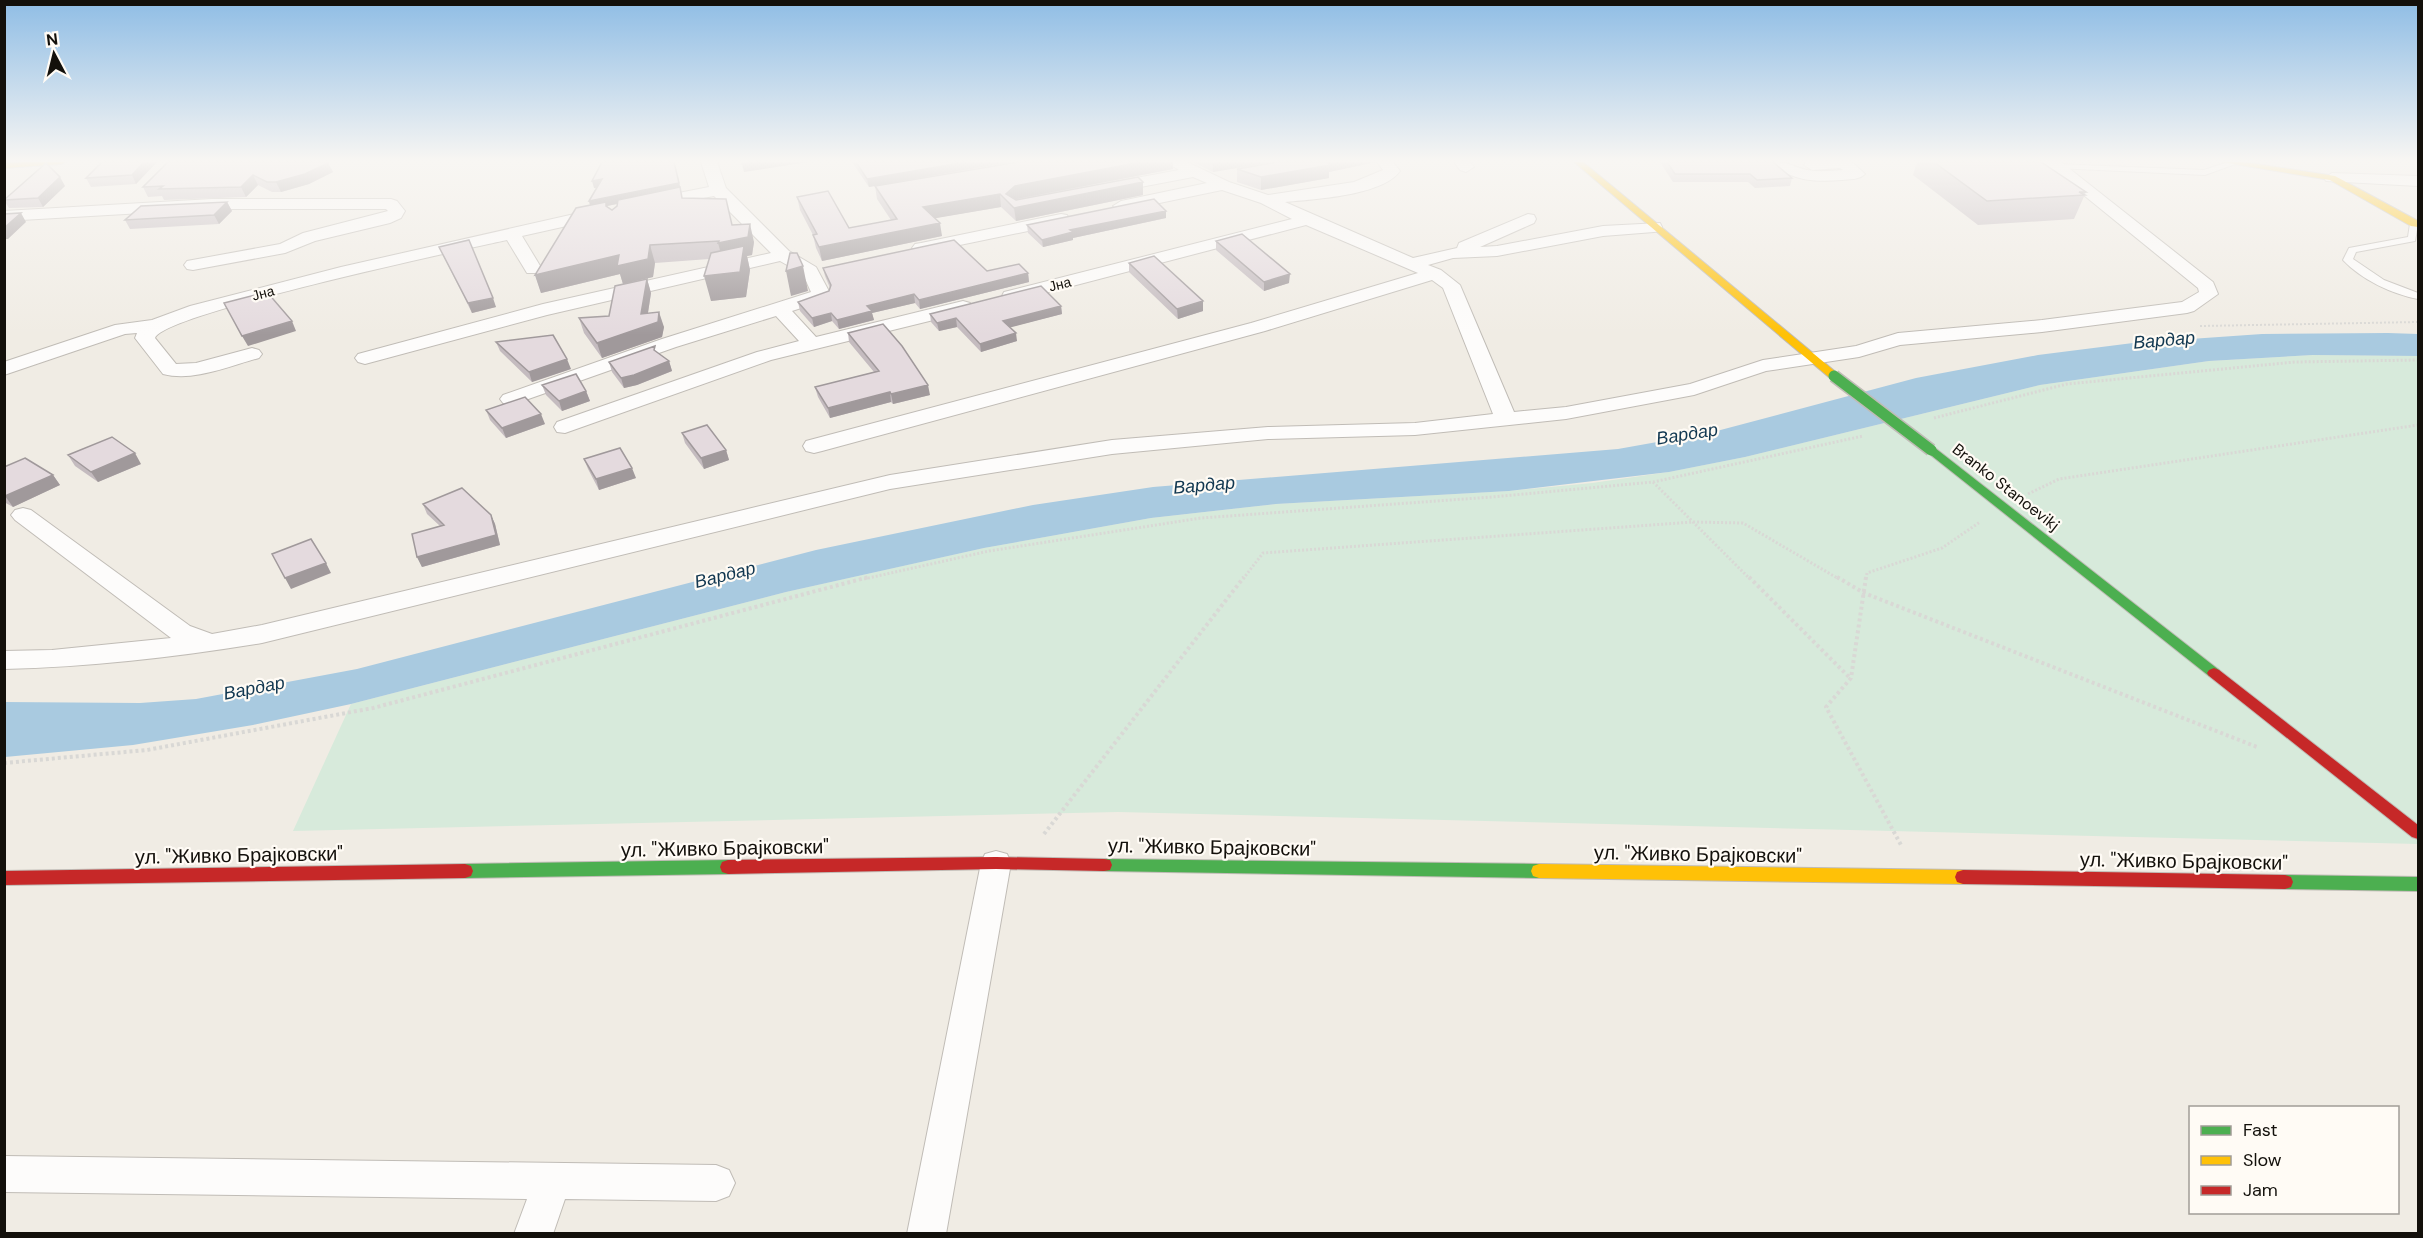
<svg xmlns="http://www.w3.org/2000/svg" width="2423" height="1238" font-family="'DM Sans',sans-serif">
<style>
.green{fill:#d7eadb}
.water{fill:#a9cae0}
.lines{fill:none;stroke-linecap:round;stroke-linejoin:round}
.lane-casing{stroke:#c0bcb6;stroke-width:2}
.street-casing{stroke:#c0bcb6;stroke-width:2}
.fast-casing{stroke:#c0bcb6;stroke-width:2}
.slow-casing{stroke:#c0bcb6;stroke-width:2}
.jam-casing{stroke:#c0bcb6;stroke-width:2}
.path-far2{stroke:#d9d8d5;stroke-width:2;stroke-dasharray:2 2;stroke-linecap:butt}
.path-far1{stroke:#d9d8d5;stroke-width:3;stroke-dasharray:2 2;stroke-linecap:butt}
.path{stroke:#d9d8d5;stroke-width:4;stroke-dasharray:3 3;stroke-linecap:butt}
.lane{fill:#fdfcfb;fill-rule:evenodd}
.street{fill:#fdfcfb;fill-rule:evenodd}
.fast{fill:#4caf50;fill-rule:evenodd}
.slow{fill:#ffc107;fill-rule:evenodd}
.jam{fill:#c62828;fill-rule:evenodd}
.fast-bridge-casing{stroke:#c0bcb6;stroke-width:14;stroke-linecap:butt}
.fast-bridge{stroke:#4caf50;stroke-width:11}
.wall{fill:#c4bbbf;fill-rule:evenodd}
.shaded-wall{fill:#a0999b}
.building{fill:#e4dade;stroke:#a0999b;stroke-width:1.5}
.labels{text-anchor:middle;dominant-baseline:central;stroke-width:4.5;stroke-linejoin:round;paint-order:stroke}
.far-street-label{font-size:14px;fill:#13100b;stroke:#fffbf5}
.street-label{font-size:16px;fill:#13100b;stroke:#fffbf5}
.water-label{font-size:18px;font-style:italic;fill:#113750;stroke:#fffbf5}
.near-street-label{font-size:20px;fill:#13100b;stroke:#fffbf5}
</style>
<rect width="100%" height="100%" fill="#f0ece4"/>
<path class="green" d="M2313,355l105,1v488l-1300,-32 -825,19 58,-127 435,-112 198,-44 167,-30 125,-14 233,-13 83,-8 77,-11 76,-15 295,-72 169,-24z"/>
<path class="water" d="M2388,333l30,1v22l-105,-1 -104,6 -169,24 -295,72 -76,15 -160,19 -233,13 -125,14 -167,30 -198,44 -435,112 -98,21 -120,20 -128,12 -1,-55 136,1 56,-4 161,-30 459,-119 217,-45 120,-18 465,-38 95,-17 203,-54 122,-23 95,-12 129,-9z"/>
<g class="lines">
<g class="lane-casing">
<path id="lane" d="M2228,162l10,1 -33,12 -149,-7 -4,-2 4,-2 148,6z
M2414,221l4,3 -3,17 -59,11 -3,7 31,21 34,13v6c-26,-5 -56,-19 -75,-39l6,-12 59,-11 2,-13z"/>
</g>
<g class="street-casing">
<path id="street" d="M701,162h16l9,26 63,63 27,16 15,28 -2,4 -37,12 24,26 147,-36 7,2 2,4 -2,4 -199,49 -206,73 -8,-1 -3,-5 3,-5 200,-70 42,-11 -23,-25 -100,31 -159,56 -7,2 -7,-2 -3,-4 3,-4 159,-56 149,-47 -8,-18 -23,-13 -233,54 -182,49 -7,-2 -3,-4 3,-4 185,-50 228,-51 -57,-57 -65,12 -6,-2 -2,-3 2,-3 66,-13z
M1166,162h21l42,20 39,13 86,-13 29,-12 -6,-8h16l7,9c-18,25 -86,28 -115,31l128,56 44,-10 2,-5 69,-29 6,1 2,4 -2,4 -54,24 17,-1 106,-20 57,-3 2,4 -2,4 -6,1 -51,4 -106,20 -44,2 -25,7 13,5 19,15 54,127 52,-5 124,-23 73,-24 93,-14 42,-13 144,-13 140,-18 17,-10 -1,-4 -155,-126h18l152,120 5,12 -24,17 -7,2 -145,19 -142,13 -41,12 -93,14 -72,24 -128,24 -151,16 -147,4 -156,15 -222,35 -628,154c-84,14 -172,24 -258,26v-18l48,-1 119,-12 -156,-118 -4,-5 4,-5 8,-2 8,2 159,116 22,8 50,-9 628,-150 222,-35 156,-13 147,-4 78,-9 -50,-126 -11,-8 -167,51 -443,120 -8,2 -8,-2 -3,-5 3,-5 445,-118 167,-50 -112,-48 -295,77 -7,-2 -2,-4 2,-4 288,-73 -31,-16 -39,-13 -101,21 -8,-5 8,-5 86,-18 -14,-6 -84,16 -8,-5 8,-5 70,-13z
M1454,162h16l4,5 -8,5 -6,-2z
M1773,162c19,0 19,5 34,8 12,2 24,1 36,0l-3,-2 -28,2 -8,-5 2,-3h46l13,12c-6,6 -15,5 -23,6 -23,2 -53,2 -69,-18z
M2332,173l86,3v10l-92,-5 -2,-3z
M212,199h179l6,2 8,10 -4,7 -11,5 -75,18 -30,12 -92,17 -6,-1 -3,-4 3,-4 93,-17 23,-11 85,-22 -2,-2h-174l-208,12v-10z
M601,208l6,1 2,4 -2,4 -85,19 20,33 -3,4h-12l-20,-33c-42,9 -345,74 -352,98l21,26 20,-1 56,-15 7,2 3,4 -3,4c-30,8 -65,24 -96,16l-28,-36 2,-5 -12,1 -121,41v-13l111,-37 37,-5 38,-14 151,-39z
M1061,214l6,1 2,4 -2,4 -146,30 -6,-1 -3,-4 3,-4 6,-1z
M996,851l11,3 4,9 -65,371h-39l74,-371 4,-9z
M4,1156l712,9 13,5 6,13 -6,13 -13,5 -151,-2 -12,35h-39l13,-35 -523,-7z"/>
</g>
<g class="fast-casing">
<path id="fast" d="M1931,447l4,1 284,222 2,3 -2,3h-10l-282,-224 -2,-2 2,-2z
M1104,859l435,5 6,2 2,5 -2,5 -6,2 -435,-7 -6,-1 -2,-5 2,-5z
M728,860l6,2 2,5 -2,5 -6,2 -263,4 -6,-2 -2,-5 2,-5 6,-2z
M2285,875l133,2v14l-133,-2 -6,-2 -2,-5 2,-5z"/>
</g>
<g class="slow-casing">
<path id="slow" d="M23,162h42l-4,2 -57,4v-5z
M1574,162h9l255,212v4h-8z
M2222,162h22l91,14 83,45v6l-7,-1 -81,-46z
M1539,864l424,6 6,2 2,5 -2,5 -6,2 -424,-6 -6,-2 -2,-5 2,-5z"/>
</g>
<g class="jam-casing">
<path id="jam" d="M2214,668l5,2 199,155v14l-6,-2 -203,-161 -2,-3 2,-3z
M996,857l108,2 6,1 2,5 -2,5 -6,1 -108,-2 -268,5 -6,-2 -2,-5 2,-5 6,-2z
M465,864l6,2 2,5 -2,5 -6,2 -461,7v-14z
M1963,870l322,5 6,2 2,5 -2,5 -6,2 -322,-5 -6,-2 -2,-5 2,-5z"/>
</g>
<path class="path-far2" d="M2200,326l218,-4"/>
<path class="path-far1" d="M1934,418l133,-34 228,-22 123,-2
M1653,482l97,97
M2028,494l31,-15 359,-54
M864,579l125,-28 212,-33 291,-21 161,-15 210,-46
M1243,579l20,-26 430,-31 50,1 96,56
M1866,579l1,-6 75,-25 38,-26"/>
<path class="path" d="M1749,577l101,101
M1837,577l27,16 393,154
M1866,577l-15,101 -25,29 75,138
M4,763l143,-13 226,-42 496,-131
M1044,834l200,-257"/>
<use href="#lane" class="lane"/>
<use href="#street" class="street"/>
<use href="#fast" class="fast"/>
<use href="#slow" class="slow"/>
<use href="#jam" class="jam"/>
<g class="fast-bridge-casing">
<path id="fast-bridge" d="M1834,376l97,74"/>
</g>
<use href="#fast-bridge" class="fast-bridge"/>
</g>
<path class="wall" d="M157,162l-21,22 -45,3 -5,-9z
M674,162l8,36 50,27 22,17 -2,13 -5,1 3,14 -4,27 -35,4 -2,-42 -54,4 -2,14 -30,7 -3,-10 -79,19 -6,-18 55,-70 -1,-4 7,-13h-2zM618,204l-1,2 -5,4 -5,-4z
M852,162h158l-141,25z
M1018,162h155v7l-157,31 127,-18v13l-127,26 -15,-14 -66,11 7,18 -120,25 -6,-13 -3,-13 -13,-25 -3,-13 52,31 42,-8 -14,-21 -2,-13z
M1193,162h79l-59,10z
M1277,162h99l-47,10v6l-68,12 -24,-8v-13z
M1660,162h113l19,16 -2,8 -35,2 -7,-6h-75z
M1917,162h124l45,30 -12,27 -96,6 -65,-50z
M328,163l5,9 -24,12 -28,8h-9l-14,-7 -12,12 -82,3 -2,-4 -14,1 -5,-10z
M65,186l-22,21 -34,1 -5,-8v-1z
M227,202l5,9 -13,13 -89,5 -5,-9z
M1166,218l-93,20v2l-30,7 -15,-14 -1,-8z
M1216,241l73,42 -25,8 -48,-41z
M439,247l57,60 -24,6z
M1129,263l74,48 -25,8 -49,-47z
M823,268l205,5 1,9 -109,27 -5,-6 -43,10 2,7 -35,9 -7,-8 -18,6 -14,-16 -2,-9 31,-11 1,-3 -5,-12z
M647,279l4,14 -3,20 16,14 -2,10 -60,21 -18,-25 -5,-15 30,-2z
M1061,306l1,8 -52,13 7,14 -36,11 -24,-25 -18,4 -8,-9 -1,-8z
M848,333l82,62 -37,9 -2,-2 -61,16 -12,-21 -3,-10 59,-15 -25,-30z
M496,342l75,27 -39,13 -32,-31z
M657,352l12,9 3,10 -35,14 -13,3 -12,-16 -3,-10z
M542,385l44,6 4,10 -28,10 -16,-16z
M486,410l59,14 -39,14 -16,-18z
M682,433l44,17 3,10 -25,9 -19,-26z
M68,455l73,9 -43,18 -23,-16z
M584,459l52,19 -37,12 -11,-21z
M4,467l49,8 7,10 -47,22 -9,-5z
M423,504l68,11 4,9 5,21 -78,22 -5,-10 23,-31 -13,-12z"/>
<path class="shaded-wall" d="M144,162h13l-21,22 -4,-9z
M674,162l7,28 -74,16 4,14 -20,-11 -2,-8z
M758,162h50l-64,10 -2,-8z
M966,162h44l-141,25 -2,-8z
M1141,162h32v7l-156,30 -7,5 -4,-10 9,-8z
M1213,162h59l-59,10z
M1324,162h52l-47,10v6l-68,12v-13z
M328,163l5,9 -24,12 -28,8 -5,-10z
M253,175l5,10 -12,12 -5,-10z
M60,177l5,9 -22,21 -5,-9z
M602,179l2,8 -10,1 -2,-7z
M1143,182v13l-127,26 -2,-13z
M1000,194l1,13 -76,13 -2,-13z
M227,202l5,9 -13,13 -5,-9z
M1166,211v7l-93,20v2l-30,7 -1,-7 28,-10z
M21,213l5,9 -18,17h-4v-11z
M940,223l2,13 -120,25 -3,-14z
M750,224l4,18 -2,13 -5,1 3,14 -4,27 -35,4 -7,-25 19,-15 -5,-18 17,-3z
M650,245l5,18 -2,14 -30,7 -3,-10 -79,19 -6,-18z
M803,266l5,25 -17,5 -5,-25z
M1028,273l1,9 -109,27 -1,-9z
M1290,274l-1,9 -25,8v-9z
M647,279l4,14 -5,32 13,-13 5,15 -2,10 -60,21 -5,-15 44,-29z
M914,294l1,9 -43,10 2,7 -35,9 -2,-9 30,-14z
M493,298l3,9 -24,6 -4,-10z
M1203,301v10l-25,8 -1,-10z
M1061,306l1,8 -58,15 -1,-8z
M831,313l1,8 -18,6 -2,-9z
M956,318l1,9 -18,4 -2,-8z
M292,321l4,10 -48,15 -6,-10z
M1016,333l1,8 -36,11 -1,-8z
M567,359l4,10 -39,13 -3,-10z
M669,361l3,10 -35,14 -13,3 -3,-10z
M928,385l2,10 -37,9 -2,-10z
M586,391l4,10 -28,10 -3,-10z
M890,392l1,10 -61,16 -2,-10z
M541,414l4,10 -39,14 -4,-10z
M726,450l3,10 -25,9 -3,-11z
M135,453l6,11 -43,18 -7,-10z
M632,468l4,10 -37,12 -3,-11z
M53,475l7,10 -47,22 -8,-11z
M491,515l4,9 5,21 -78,22 -5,-10z
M326,563l5,10 -40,16 -6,-11z"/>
<path class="building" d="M102,162h42l-12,13 -46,3z
M168,162h159l1,1 -23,11 -29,8h-9l-14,-7 -12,12 -82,2 4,-3 -20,1z
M602,162h72l5,21 -90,18 13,-22 -10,2z
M742,162h16l-16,2z
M856,162h110l-99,17z
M1018,162h123l-126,24 -9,8 10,6 122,-23 5,5 -129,26 -14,-14 -77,13 17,16 -121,24 -6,-12 4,-1 -20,-37 31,-6 21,37 48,-9 -22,-33z
M1277,162h49l4,3 -69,12 -24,-8z
M1667,162h106l19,16 -35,2 -7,-6h-75z
M1934,162h107l45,30h-7l6,3 -98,6z
M46,163l14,14 -22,21 -34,2z
M680,187l2,11 44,1 6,26 18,-1 -2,13 -30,6 1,-2 -69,4 -2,14 -31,7 2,-11 -84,20 41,-67 30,-6v4l6,4 5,-4 1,-6z
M1154,199l12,12 -96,19 3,2 -31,8 -15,-15z
M227,202l-13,13 -89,5 16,-14z
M21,213l-17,15v-14z
M1242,234l48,40 -26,8 -48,-41z
M469,240l24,58 -25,5 -29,-56z
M954,240l33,31 32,-7 9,9 -109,27 -5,-6 -47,12 5,5 -35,9 -6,-7 -19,5 -14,-16 31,-11 2,-6 -8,-17z
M744,246l-4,26 -36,4 7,-23z
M790,253h7l6,13 -17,5z
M1154,256l49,45 -26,8 -48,-46z
M647,279l-6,35 18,-2 -1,10 -61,21 -18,-25 30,-2 6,-30z
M1041,286l20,20 -58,15 13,12 -36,11 -24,-26 -19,5 -7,-9z
M267,292l25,29 -50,15 -18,-33z
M883,324l19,22 26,39 -37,9 -1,-2 -62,16 -13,-21 64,-16 -31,-38z
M553,335l14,24 -38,13 -33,-30z
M655,346l-1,4 15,11 -35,14 -13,3 -12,-16z
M576,374l10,17 -27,10 -17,-16z
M525,397l16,17 -39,14 -16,-18z
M707,425l19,25 -25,8 -19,-25z
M112,437l23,16 -44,19 -23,-17z
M620,448l12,20 -36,11 -12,-20z
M25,458l28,17 -48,21 -1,-29z
M462,488l29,27 5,20 -79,22 -5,-23 32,-9 -21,-21z
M311,539l15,24 -41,15 -13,-24z"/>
<linearGradient id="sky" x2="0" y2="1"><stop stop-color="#8fbde5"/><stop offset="0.48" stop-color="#f8f6f3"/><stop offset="1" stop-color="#f8f6f3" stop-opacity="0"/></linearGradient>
<rect width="2423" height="335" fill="url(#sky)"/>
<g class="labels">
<g class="far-street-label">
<text transform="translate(1060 284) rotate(-14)">Јна</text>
<text transform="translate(263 293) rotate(-15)">Јна</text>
</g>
<g class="street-label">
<text transform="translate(2006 487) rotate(38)">Branko Stanoevikj</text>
</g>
<g class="water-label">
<text transform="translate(2164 340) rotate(-5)">Вардар</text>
<text transform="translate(1687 434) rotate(-9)">Вардар</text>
<text transform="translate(1204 485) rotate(-5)">Вардар</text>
<text transform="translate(725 575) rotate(-14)">Вардар</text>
<text transform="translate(254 688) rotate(-11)">Вардар</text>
</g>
<g class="near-street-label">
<text transform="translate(1212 847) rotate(1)">ул. "Живко Брајковски"</text>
<text transform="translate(725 848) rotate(-1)">ул. "Живко Брајковски"</text>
<text transform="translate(1698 854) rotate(1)">ул. "Живко Брајковски"</text>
<text transform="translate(239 855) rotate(-1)">ул. "Живко Брајковски"</text>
<text transform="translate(2184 861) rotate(1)">ул. "Живко Брајковски"</text>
</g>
</g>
<rect width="2423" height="1238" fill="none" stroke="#13100b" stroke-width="12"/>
<rect x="2189" y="1106" width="210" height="108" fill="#fffbf5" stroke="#a19d97" stroke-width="1.5"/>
<rect x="2201" y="1126" width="30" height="9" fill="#4caf50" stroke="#a19d97" stroke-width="1.5"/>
<text x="2243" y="1136" font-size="18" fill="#13100b">Fast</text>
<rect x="2201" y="1156" width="30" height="9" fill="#ffc107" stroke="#a19d97" stroke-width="1.5"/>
<text x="2243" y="1166" font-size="18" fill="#13100b">Slow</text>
<rect x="2201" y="1186" width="30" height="9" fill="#c62828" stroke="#a19d97" stroke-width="1.5"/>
<text x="2243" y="1196" font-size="18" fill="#13100b">Jam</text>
<g transform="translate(54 54) rotate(353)" stroke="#fffbf5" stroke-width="4.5" paint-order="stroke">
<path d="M0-4.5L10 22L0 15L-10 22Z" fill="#13100b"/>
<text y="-9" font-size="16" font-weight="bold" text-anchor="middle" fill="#13100b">N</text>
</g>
</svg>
